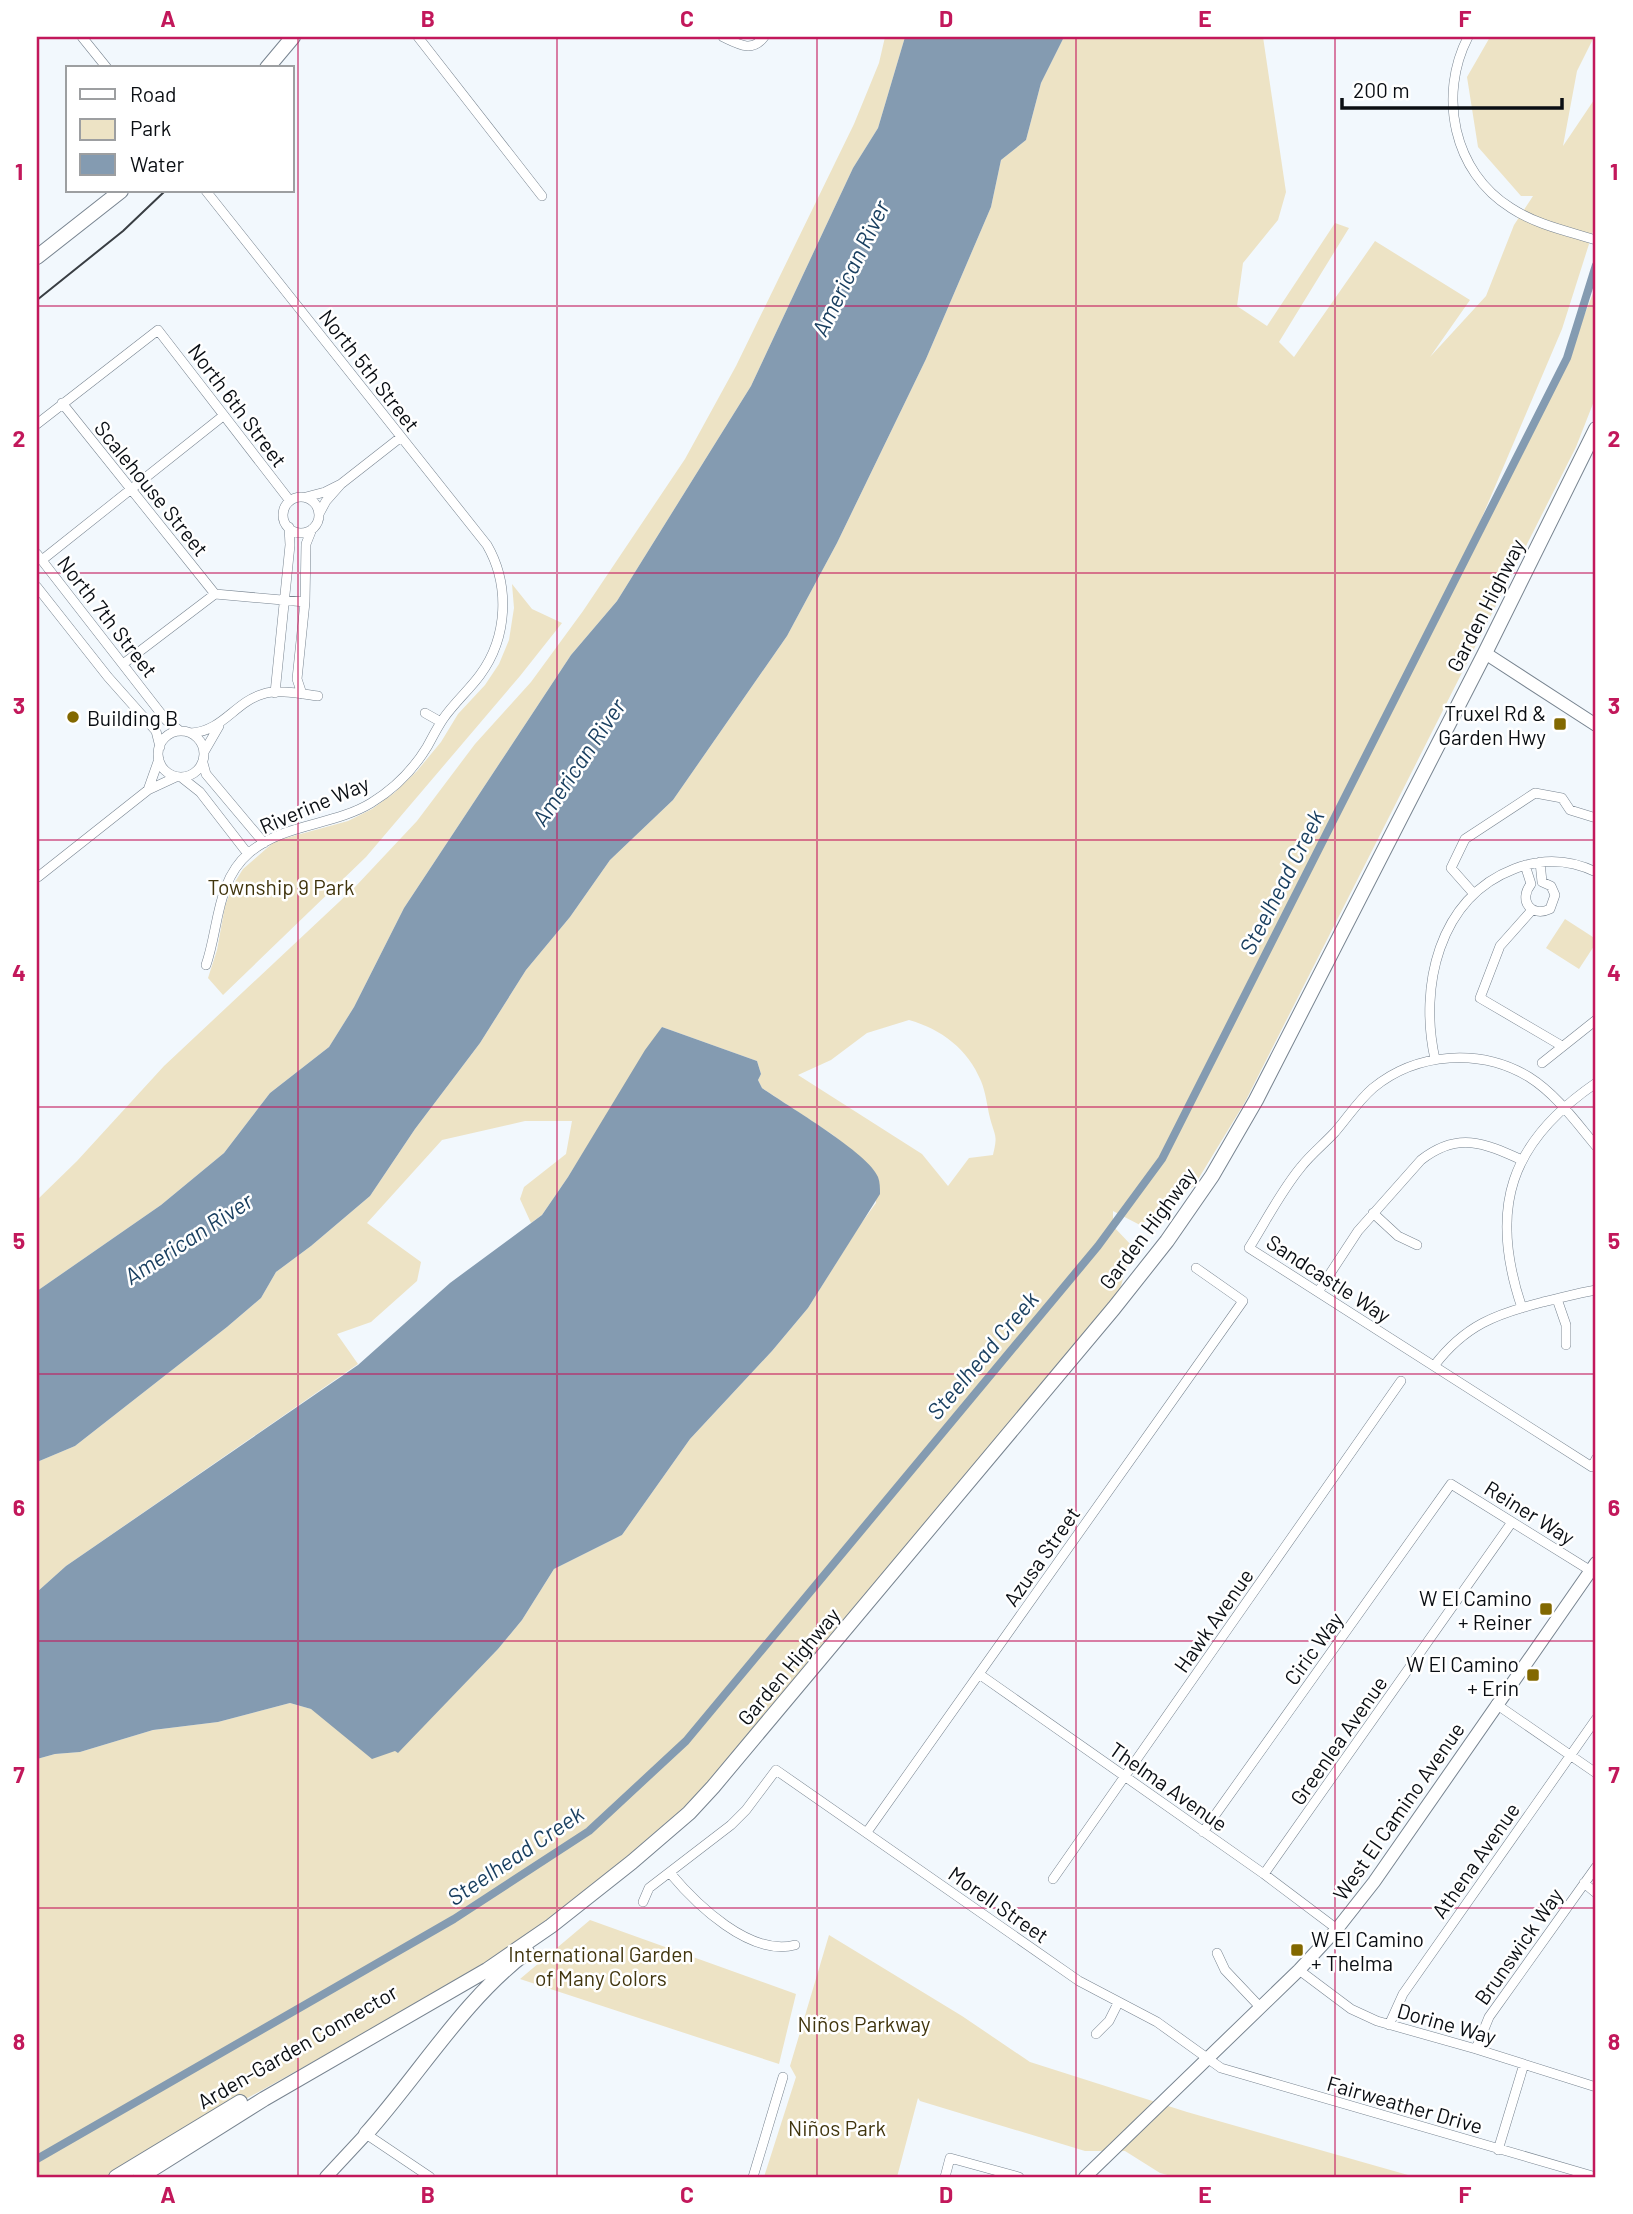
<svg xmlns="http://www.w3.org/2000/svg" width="1633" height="2214" font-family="Barlow,sans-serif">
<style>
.green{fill:#ede3c5;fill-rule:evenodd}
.water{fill:#849bb1}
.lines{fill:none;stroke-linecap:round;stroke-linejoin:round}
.canal{stroke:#849bb1;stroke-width:8}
.street-casing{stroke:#788490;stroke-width:10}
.secondary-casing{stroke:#788490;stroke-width:14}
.primary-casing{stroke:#788490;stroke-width:16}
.street{stroke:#fff;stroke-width:9}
.secondary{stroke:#fff;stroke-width:12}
.primary{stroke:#fff;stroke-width:14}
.tram{stroke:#393e43;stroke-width:2}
.grid{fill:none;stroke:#c2185b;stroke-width:2;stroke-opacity:0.55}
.poi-dot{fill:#826800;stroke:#fff;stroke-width:2.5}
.labels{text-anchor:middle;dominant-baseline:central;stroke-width:5;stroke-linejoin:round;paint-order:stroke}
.street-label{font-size:21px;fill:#0a0e13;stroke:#fff}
.poi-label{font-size:21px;fill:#0a0e13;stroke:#fff;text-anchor:end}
.park-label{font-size:21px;fill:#41350e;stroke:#fff}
.water-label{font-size:23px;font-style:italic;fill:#183e5f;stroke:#fff}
.neatline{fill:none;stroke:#c2185b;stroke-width:2.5}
.grid-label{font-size:23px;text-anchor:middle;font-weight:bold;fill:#c2185b}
</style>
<rect width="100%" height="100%" fill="#f2f8fd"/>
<path class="green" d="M885,37h20l-27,91 -25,40 -102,218 -134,215 -46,54 -167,253 -50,99 -25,40 -59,46 -46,60 -63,52 -124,86v-91l40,-39 87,-95 191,-179 62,-66 58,-77 56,-62 52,-71 102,-152 51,-93 118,-242 25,-61z
M1064,37h199l23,155 -8,28 -35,43 -6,43 30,20 68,-103 14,5 -70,114 15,15 81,-116 95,59 -40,57 56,-61 28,-71 19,-29h-12l-43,-49 -11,-70 23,-40h104l-17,34 -14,75 33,-49v125l-34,107 -119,280 124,-251 29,-72v110l-20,51 -331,655 -51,84 -54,39 -27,-14v15l20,21 -19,61 -368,441 -93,96 -133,102 -415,230h-68v-418l18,-5 25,-2 73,-22 65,-8 72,-19 21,6 87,43 100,-103 24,-29 32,-51 68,-34 68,-96 82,-88 36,-43 52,-83 16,-22 -3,-33 -40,-35 -71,-47 -4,-8 3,-6 -4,-13 -95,-34 -94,150 -26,38 -11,8 -11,-24 4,-12 42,-33 6,-33h-47l-83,19 -75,83 54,39 -4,19 -46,41 -34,12 21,30 -292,202 -29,26v-130l38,-16 152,-119 34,-29 15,-26 35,-26 59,-50 45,-67 65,-86 46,-73 44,-53 40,-57 63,-60 114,-164 50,-93 89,-184 65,-152 10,-47 25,-20 15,-57zM909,1020c32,9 59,29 72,61 5,12 6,25 9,37 5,19 8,16 3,37l-24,3 -21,28 -26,-32 -124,-79 33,-15 36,-27z
M512,584l20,25 30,14 -42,53 -154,181 -143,138 -15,-17 9,-28 8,-44 8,-21 10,-16 32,-28 73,-20 24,-12 22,-16 23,-22 24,-29 17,-28 27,-29 14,-21 10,-24 5,-32z
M1565,919l31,20v4l-17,26 -33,-21z
M590,1920l206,74 -17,70 -259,-85z
M829,1935l133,81 68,46 157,50 228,65h-240l-15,-4 -35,-22h-40l-165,-50 -2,-3 -21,79h-133l32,-100 -6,-11z"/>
<path class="water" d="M905,37h159l-23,46 -15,57 -25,20 -10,47 -65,152 -89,184 -50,93 -114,164 -63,60 -40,57 -44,53 -46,73 -65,86 -45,67 -59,50 -35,26 -15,26 -34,29 -152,119 -38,16v-171l124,-86 63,-52 46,-60 59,-46 25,-40 50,-99 167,-253 46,-54 134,-215 102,-218 25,-40z
M662,1027l95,34 4,13 -3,6 4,8c24,17 108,66 116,89 2,5 2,12 2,17l-72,114 -36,43 -82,88 -68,96 -68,34 -32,51 -24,29 -100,104 -3,-2 -23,8 -61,-50 -21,-6 -72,19 -65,8 -73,22 -25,2 -18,5v-167l29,-26 292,-201 92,-82 92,-68 26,-38 77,-127z"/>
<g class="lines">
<path class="canal" d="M37,2159l417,-240 135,-88 97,-90 412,-495 64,-87 405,-801 29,-93"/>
<g class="street-casing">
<path id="street" d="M82,37l25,31
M418,37l124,159
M723,37c15,7 29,16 41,0
M1468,37c-30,58 -15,135 43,171 26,17 56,23 85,32
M62,403l153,191
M37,424l121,-94 132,171
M341,484l60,-47
M306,497l19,-5 16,-8 -15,17 -7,13
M283 515a18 18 0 1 1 36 0a18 18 0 1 1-36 0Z
M37,554l129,166 14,11
M42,560l181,-144
M37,587l71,90 48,54 4,16
M123,664l92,-70 90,8
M275,693l15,-148 -1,-18
M302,694l-5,-15 8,-77 1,-58 6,-15
M425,713l16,9
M158 754a23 23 0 1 1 46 0a23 23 0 1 1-46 0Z
M191,733c32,-2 44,-31 72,-39 16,-5 38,0 55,2
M204,752l15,-26
M203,763l3,11 58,69
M181,777l19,15 48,62
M148,790l11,-31
M1525,865l6,19c-13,16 0,34 19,25l5,-14 -4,-9 -9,-4 -2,-20
M38,877l110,-87 28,-13
M1474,894l-23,-26 14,-29 70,-46 27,5 8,12 26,8
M1532,910l-32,36 -20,52 82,48
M206,965c13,-37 10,-84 43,-112 35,-30 84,-27 122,-50 23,-14 42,-33 56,-56 5,-9 10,-19 16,-28 11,-16 26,-29 37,-44 28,-38 30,-90 7,-130l-281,-354
M1435,1059c-16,-71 3,-161 79,-190 28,-11 55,-10 82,3
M1542,1063l54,-43
M1596,1146c-20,-24 -40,-52 -67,-69 -48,-29 -112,-25 -156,11 -15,13 -25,29 -38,44 -11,12 -24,22 -34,35 -20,24 -35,54 -52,81l343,219 4,-8
M1373,1213l25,23 19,9
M1318,1292l40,-61 63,-71c37,-29 63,-17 101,0
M1557,1299l9,26v20
M1522,1308c-34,-100 -12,-166 74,-225
M1434,1366c31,-41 62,-52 109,-64 18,-4 35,-9 53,-12
M979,1674l285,200 73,55
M1496,1704l100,69
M867,1832l376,-531 -47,-33
M1203,1832l248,-348 140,87
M670,1873c26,31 80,84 125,72
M1264,1874l248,-352
M1053,1879l348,-498
M1584,1883l12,10
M643,1902l6,-14 82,-63 15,-15 30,-40 303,211 78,41 64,46 375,109
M1217,1953l8,17 35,37
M1299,1970l52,39 26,12 99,28 120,38
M1389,2025l14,-31 193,-275
M1096,2034l13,-13 9,-18
M1476,2049l13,-32 107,-150
M366,2134l64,43
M1498,2150l26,-86
M753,2177l30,-100
M945,2177l5,-19 69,19"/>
</g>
<g class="secondary-casing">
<path id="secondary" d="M1485,653l111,72
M326,2177l40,-43
M1085,2177l214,-207 38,-41 37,-47 222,-319"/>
</g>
<g class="primary-casing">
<path id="primary" d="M267,68l26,-31
M37,257l84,-66
M366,2134c52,-58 99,-136 161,-182
M116,2177l124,-75
M140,2177l124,-78 223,-129 64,-44 81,-64 57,-49 24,-26 401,-479 53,-67 45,-65 44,-76 229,-447 111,-224"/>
</g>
<use href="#street" class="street"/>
<use href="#secondary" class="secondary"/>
<use href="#primary" class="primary"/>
<path class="tram" d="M37,300l86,-69 42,-40"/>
</g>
<path class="grid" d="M298,37v2140M557,37v2140M817,37v2140M1076,37v2140M1335,37v2140M37,306h1559M37,573h1559M37,840h1559M37,1107h1559M37,1374h1559M37,1641h1559M37,1908h1559"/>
<g class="poi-dot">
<circle cx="73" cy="717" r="7"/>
<rect x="1553" y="717" width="14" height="14" rx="3.5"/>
<rect x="1539" y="1602" width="14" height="14" rx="3.5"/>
<rect x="1526" y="1668" width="14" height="14" rx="3.5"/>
<rect x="1290" y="1943" width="14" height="14" rx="3.5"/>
</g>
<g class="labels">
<g class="street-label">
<text transform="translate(370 370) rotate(52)">North 5th Street</text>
<text transform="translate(238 405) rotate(53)">North 6th Street</text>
<text transform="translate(152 488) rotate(51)">Scalehouse Street</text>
<text transform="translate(1485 605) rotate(-63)">Garden Highway</text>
<text transform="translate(108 616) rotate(52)">North 7th Street</text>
<text transform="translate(314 804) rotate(-23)">Riverine Way</text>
<text transform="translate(1147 1228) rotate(-53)">Garden Highway</text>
<text transform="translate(1329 1278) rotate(33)">Sandcastle Way</text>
<text transform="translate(1530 1512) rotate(32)">Reiner Way</text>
<text transform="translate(1041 1556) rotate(-55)">Azusa Street</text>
<text transform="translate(1213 1620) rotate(-55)">Hawk Avenue</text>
<text transform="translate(1313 1648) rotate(-54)">Ciric Way</text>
<text transform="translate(788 1666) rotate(-50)">Garden Highway</text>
<text transform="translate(1338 1740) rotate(-55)">Greenlea Avenue</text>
<text transform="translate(1169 1786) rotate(35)">Thelma Avenue</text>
<text transform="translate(1398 1811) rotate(-55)">West El Camino Avenue</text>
<text transform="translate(1475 1860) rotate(-55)">Athena Avenue</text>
<text transform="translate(999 1904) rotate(35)">Morell Street</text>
<text transform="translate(1518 1946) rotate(-55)">Brunswick Way</text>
<text transform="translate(1447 2023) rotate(16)">Dorine Way</text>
<text transform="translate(297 2046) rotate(-30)">Arden-Garden Connector</text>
<text transform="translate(1405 2104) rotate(16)">Fairweather Drive</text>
</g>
<g class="poi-label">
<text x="1546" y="712">Truxel Rd &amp;<tspan x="1546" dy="24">Garden Hwy</tspan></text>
<text x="87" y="717" text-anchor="start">Building B</text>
<text x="1532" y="1597">W El Camino<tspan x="1532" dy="24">+ Reiner</tspan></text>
<text x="1519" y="1663">W El Camino<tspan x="1519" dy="24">+ Erin</tspan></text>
<text x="1311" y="1938" text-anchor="start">W El Camino<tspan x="1311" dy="24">+ Thelma</tspan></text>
</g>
<g class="park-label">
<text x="281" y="886">Township 9 Park</text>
<text x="601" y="1953">International Garden<tspan x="601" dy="24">of Many Colors</tspan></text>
<text x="864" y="2023">Niños Parkway</text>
<text x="837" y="2127">Niños Park</text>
</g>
<g class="water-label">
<text transform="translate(850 268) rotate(-64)">American River</text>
<text transform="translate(578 762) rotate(-56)">American River</text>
<text transform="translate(1281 882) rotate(-63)">Steelhead Creek</text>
<text transform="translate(188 1238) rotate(-33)">American River</text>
<text transform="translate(982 1355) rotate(-50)">Steelhead Creek</text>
<text transform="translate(515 1855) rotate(-34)">Steelhead Creek</text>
</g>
</g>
<rect width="1633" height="2214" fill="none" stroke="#ffffff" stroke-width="77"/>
<rect x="66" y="66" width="228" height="126" fill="#ffffff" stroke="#9d9fa1" stroke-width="2"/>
<rect x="80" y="89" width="35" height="10" fill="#ffffff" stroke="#9d9fa1" stroke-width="2"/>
<text x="130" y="102" font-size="21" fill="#0a0e13">Road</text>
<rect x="80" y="119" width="35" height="21" fill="#ede3c5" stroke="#9d9fa1" stroke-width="2"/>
<text x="130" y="136" font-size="21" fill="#0a0e13">Park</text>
<rect x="80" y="154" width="35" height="21" fill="#849bb1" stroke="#9d9fa1" stroke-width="2"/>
<text x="130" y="172" font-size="21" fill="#0a0e13">Water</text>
<path d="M1342 98v10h220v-10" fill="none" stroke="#0a0e13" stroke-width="3.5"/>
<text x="1353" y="98" font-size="21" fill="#0a0e13" stroke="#ffffff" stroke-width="5" paint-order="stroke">200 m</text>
<rect x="38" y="38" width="1556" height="2138" class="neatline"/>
<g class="grid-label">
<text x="168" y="27">A</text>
<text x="428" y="27">B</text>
<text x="687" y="27">C</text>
<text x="946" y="27">D</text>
<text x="1205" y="27">E</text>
<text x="1465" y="27">F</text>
<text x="19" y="180">1</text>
<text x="1614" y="180">1</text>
<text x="19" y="447">2</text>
<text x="1614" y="447">2</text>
<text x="19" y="714">3</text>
<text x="1614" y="714">3</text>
<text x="19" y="981">4</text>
<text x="1614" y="981">4</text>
<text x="19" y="1249">5</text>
<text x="1614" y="1249">5</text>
<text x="19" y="1516">6</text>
<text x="1614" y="1516">6</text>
<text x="19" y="1783">7</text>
<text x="1614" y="1783">7</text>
<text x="19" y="2050">8</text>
<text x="1614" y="2050">8</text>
<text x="168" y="2203">A</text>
<text x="428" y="2203">B</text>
<text x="687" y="2203">C</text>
<text x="946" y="2203">D</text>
<text x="1205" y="2203">E</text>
<text x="1465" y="2203">F</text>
</g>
</svg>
